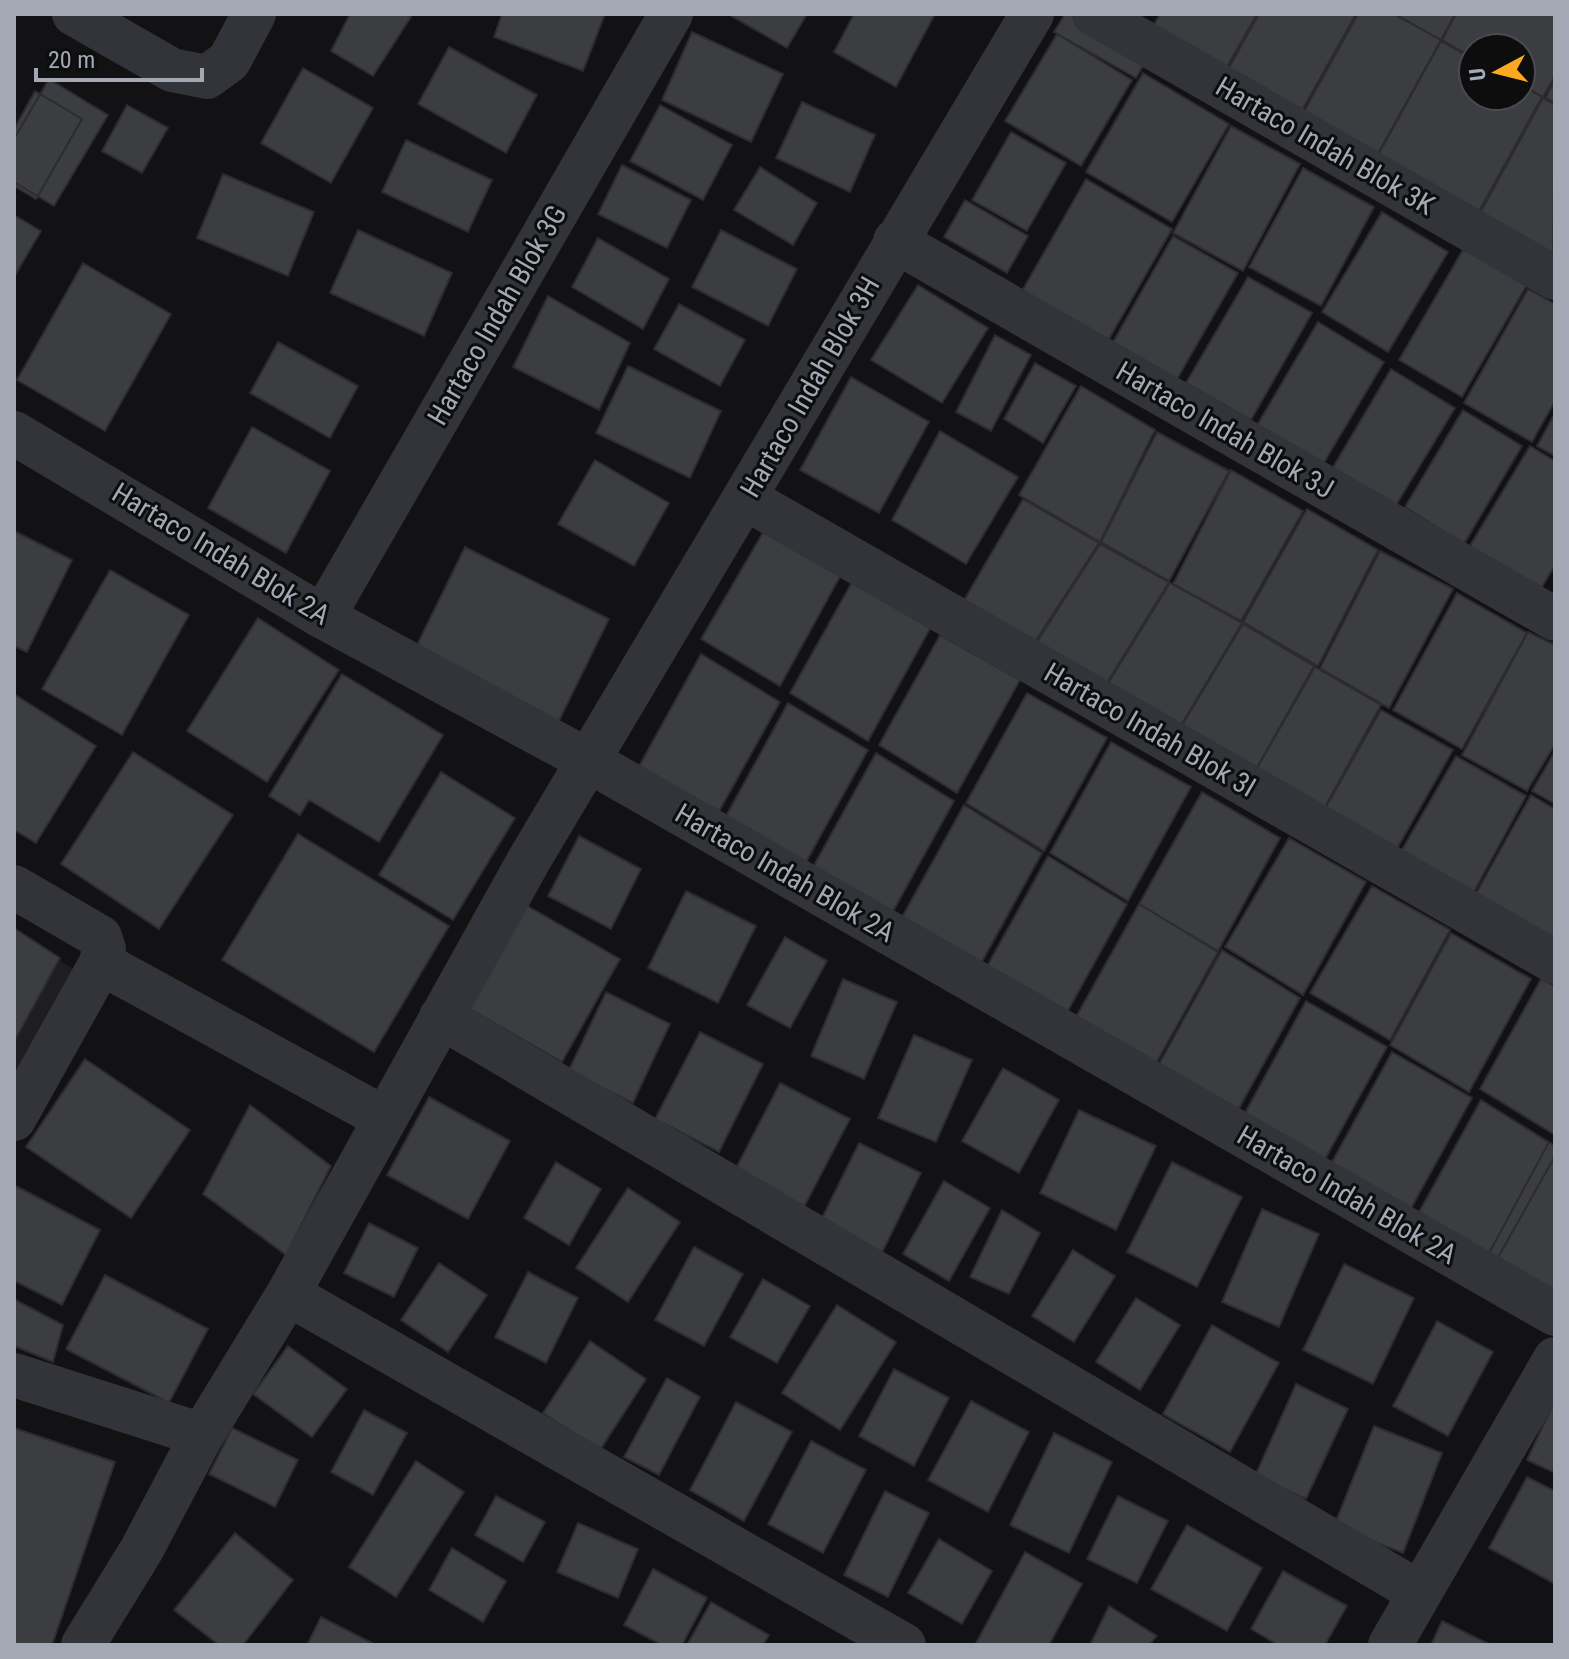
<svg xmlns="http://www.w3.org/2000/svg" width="1569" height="1659" font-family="'Roboto Condensed',sans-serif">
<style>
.built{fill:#1e1e21}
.building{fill:#3c3d41;stroke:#2c2c30;stroke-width:2}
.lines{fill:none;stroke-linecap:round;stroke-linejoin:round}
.minor{stroke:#333439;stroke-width:44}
.labels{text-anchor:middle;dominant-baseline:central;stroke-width:6;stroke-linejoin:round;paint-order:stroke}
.street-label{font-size:28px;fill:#a2a9b5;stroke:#0d0d0e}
</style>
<rect width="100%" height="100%" fill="#121214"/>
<path class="built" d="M14,936l64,35 -64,108z"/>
<path class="building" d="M350,14h57l4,3 -38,59 -42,-25z
M502,14h103l-22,57 -89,-34z
M728,14h79l-20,34z
M854,14h81l-39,73 -62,-35z
M1065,14h12l72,42 -13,22 -82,-46z
M1160,14h97l-33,58 -73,-42z
M1259,14h97l-56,100 -74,-41z
M1358,14h36l47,26 -65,117 -74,-42z
M1395,14h60l-14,26z
M1456,14h99v62l-12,21 -22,-12v-37h-48v10l-31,-18z
M692,32l91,42 -32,68 -89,-42z
M1057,34l75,46 -51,86 -76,-45z
M1441,41l32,18v37h48v-11l21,12 -64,116 -101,-56z
M449,47l88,48 -31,58 -88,-49z
M303,68l70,40 -42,75 -70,-40z
M1143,73l86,51 -57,98 -86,-50z
M49,79l59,36 -54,91 -40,-24v-43z
M1555,80v23l-10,-5z
M35,91l47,28 -46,80 -22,-13v-57z
M1543,98l12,7 -2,151 -74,-41z
M802,102l73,33 -25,57 -74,-34z
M127,105l41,23 -26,45 -40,-22z
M660,105l72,40 -29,55 -73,-39z
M1231,126l69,38 -57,107 -70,-38z
M1011,132l55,31 -39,68 -55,-31z
M406,140l86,40 -24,52 -86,-40z
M622,165l69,35 -24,48 -69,-34z
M760,167l57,36 -24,42 -59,-35z
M1303,168l71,39 -53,99 -72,-39z
M223,174l91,38 -26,64 -91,-38z
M1086,179l86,50 -64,112 -86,-50z
M965,200l63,36 -21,37 -63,-36z
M1382,212l66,40 -60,100 -66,-40z
M14,215l27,16 -27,46z
M358,230l94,43 -28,63 -94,-43z
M721,230l76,39 -29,57 -76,-39z
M1173,236l65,37 -62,108 -64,-37z
M598,238l71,41 -26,50 -71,-42z
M1464,248l63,37 -65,112 -63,-37z
M83,263l88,51 -66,117 -88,-51z
M1248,277l64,36 -61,107 -65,-37z
M918,285l70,43 -46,75 -71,-43z
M1528,289l27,15v97l-23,41 -68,-39z
M548,296l82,47 -31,67 -86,-43z
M679,304l66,36 -25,46 -66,-37z
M1318,322l66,40 -62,104 -66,-39z
M995,335l36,20 -40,76 -35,-19z
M278,342l80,44 -28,52 -80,-45z
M1035,363l41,23 -33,57 -39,-24z
M628,366l93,45 -31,67 -94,-45z
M1391,369l64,39 -60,99 -63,-38z
M851,377l78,45 -50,91 -79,-43z
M1081,386l74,44 -55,112 -81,-47z
M1463,410l59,36 -58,98 -59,-37z
M1555,413v43l-18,-10z
M252,427l78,44 -44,82 -78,-45z
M940,431l78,46 -52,87 -74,-44z
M1157,432l72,39 -60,110 -68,-39z
M1530,446l25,15v104l-16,27 -71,-43z
M595,460l74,43 -35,63 -76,-42z
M1231,470l72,41 -62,110 -68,-37z
M1023,499l76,44 -66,102 -70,-43z
M1307,509l71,41 -60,116 -75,-44z
M765,529l77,44 -62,113 -79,-47z
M14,531l58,29 -45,92 -13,-6z
M1100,544l69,38 -66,107 -70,-41z
M465,547l144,72 -52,106 -144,-72z
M1380,551l73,38 -64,119 -69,-40z
M110,570l79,45 -67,120 -80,-46z
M852,582l79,45 -63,114 -78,-48z
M1170,583l72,40 -65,109 -73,-42z
M1457,593l70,40 -65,116 -69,-39z
M258,618l81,52 -72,112 -80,-51z
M1243,624l71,42 -61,109 -75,-43z
M1528,632l27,13v99l-28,47 -65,-36z
M940,635l80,45 -63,113 -78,-48z
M701,654l79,48 -63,113 -79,-47z
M1315,667l66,38 -60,109 -68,-39z
M342,674l101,61 -64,107 -70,-42 -9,15 -31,-19z
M1027,693l80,45 -63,113 -78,-48z
M14,694l82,52 -60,97 -22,-13z
M788,703l80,47 -63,114 -79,-48z
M1381,710l72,40 -59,104 -72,-40z
M1111,742l80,45 -63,114 -78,-48z
M1555,751v53l-23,-13z
M133,752l100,63 -74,114 -98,-65z
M876,753l78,48 -63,114 -78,-48z
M1456,756l70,40 -55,101 -72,-42z
M441,772l74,46 -62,102 -74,-45z
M1202,792l78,46 -62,113 -79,-47z
M1531,795l24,14v133l-81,-45z
M964,805l78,48 -63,114 -78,-48z
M298,834l151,92 -75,126 -152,-92z
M579,836l62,33 -30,60 -63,-33z
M1289,838l77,44 -63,113 -78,-48z
M1048,856l79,48 -63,114 -79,-48z
M1372,886l78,44 -60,110 -80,-47z
M686,891l70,35 -38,77 -70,-35z
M517,900l103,59 -58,103 -103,-59z
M1139,904l79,48 -63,113 -79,-48z
M14,928l46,30 -46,84z
M1451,933l80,46 -62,113 -79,-47z
M785,937l42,24 -37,67 -43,-23z
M1222,950l78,48 -63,114 -78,-48z
M843,979l54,23 -33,77 -53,-23z
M1541,979l14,7v149l-75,-46z
M606,992l64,32 -37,79 -65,-31z
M1306,1001l81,46 -63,114 -79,-48z
M700,1032l63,32 -44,88 -64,-33z
M914,1035l58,25 -36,82 -58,-24z
M1392,1052l80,46 -63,114 -78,-48z
M85,1059l105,71 -59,88 -105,-71z
M1003,1068l56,32 -40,73 -57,-32z
M780,1083l70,36 -47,90 -69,-37z
M429,1097l81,44 -42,78 -81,-44z
M1481,1100l74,46v10l-59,105 -78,-47z
M250,1105l81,61 -45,89 -83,-61z
M1079,1110l77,36 -40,84 -76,-37z
M1549,1142l6,4v152l-68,-41z
M859,1143l62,30 -43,88 -62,-31z
M556,1162l45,27 -32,56 -45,-27z
M1172,1162l70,35 -45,90 -70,-35z
M944,1181l46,27 -41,73 -46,-27z
M14,1185l86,45 -38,75 -48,-24z
M628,1188l52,34 -52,80 -52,-34z
M1262,1209l57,25 -40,93 -57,-25z
M1002,1210l38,23 -31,61 -39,-17z
M369,1223l49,25 -24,49 -50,-24z
M694,1247l49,27 -39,72 -49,-26z
M1073,1250l42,26 -41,66 -42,-26z
M439,1263l48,32 -39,57 -47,-32z
M1344,1264l70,34 -41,86 -70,-34z
M528,1272l50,26 -32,65 -51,-26z
M105,1275l103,54 -39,74 -103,-54z
M763,1279l47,27 -33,57 -47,-26z
M1136,1298l44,27 -40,65 -44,-28z
M14,1299l49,26 -10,37 -39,-16z
M837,1305l59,37 -56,88 -58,-37z
M1437,1321l56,31 -45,84 -55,-30z
M1212,1325l67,38 -49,89 -67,-38z
M590,1341l56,38 -46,71 -57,-37z
M288,1346l59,43 -35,48 -59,-43z
M894,1369l55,29 -35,68 -55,-30z
M667,1378l33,19 -41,78 -35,-18z
M1296,1384l52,25 -42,90 -51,-23z
M1555,1400v73l-28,-13z
M971,1401l58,31 -41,80 -60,-32z
M736,1402l56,30 -48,89 -54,-31z
M364,1410l43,23 -34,62 -42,-23z
M1374,1426l68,27 -39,100 -69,-27z
M14,1428l101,34 -63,183h-38z
M232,1428l66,32 -23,47 -66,-33z
M1054,1433l58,29 -43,91 -59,-28z
M811,1441l55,29 -43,83 -55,-29z
M416,1461l48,31 -68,105 -47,-30z
M1527,1477l28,14v93l-66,-36z
M885,1491l44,22 -41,84 -44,-22z
M496,1496l49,26 -22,40 -48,-27z
M1118,1496l50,25 -31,62 -50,-24z
M578,1523l60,26 -20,49 -61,-26z
M1187,1525l75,43 -35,63 -76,-42z
M235,1533l58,47 -50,65h-24l-45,-35z
M939,1539l53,32 -30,53 -54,-31z
M452,1548l54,33 -23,41 -54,-32z
M1025,1552l57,32 -33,61h-74z
M653,1569l54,29 -25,47h-20l-38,-20z
M1283,1571l64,35 -22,39h-47l-27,-16z
M711,1602l58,33 -6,10h-76z
M1109,1606l48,30 -8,9h-59z
M321,1617l55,28h-69z
M1442,1621l49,24h-60z"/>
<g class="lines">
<path class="minor" d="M74,14l98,56 35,7 22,-16 25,-47
M1094,14l461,264
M895,241l660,378
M14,433l309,184 266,144 966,553
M745,498l810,464
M323,617l348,-603
M14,887l86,50 4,12 -3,14 -87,156
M101,963l283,155
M441,1017l979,576
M288,1294l616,351
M14,1375l188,60
M83,1645l59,-96 60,-114 86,-141 241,-434 503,-846
M1390,1645l165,-286"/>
</g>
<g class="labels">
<g class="street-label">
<text transform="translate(1325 146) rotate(30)">Hartaco Indah Blok 3K</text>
<text transform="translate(497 315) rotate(-60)">Hartaco Indah Blok 3G</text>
<text transform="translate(810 387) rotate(-60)">Hartaco Indah Blok 3H</text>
<text transform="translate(1225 430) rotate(30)">Hartaco Indah Blok 3J</text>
<text transform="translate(221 554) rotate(31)">Hartaco Indah Blok 2A</text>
<text transform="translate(1150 730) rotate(30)">Hartaco Indah Blok 3I</text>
<text transform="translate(785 873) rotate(30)">Hartaco Indah Blok 2A</text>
<text transform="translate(1347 1195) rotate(30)">Hartaco Indah Blok 2A</text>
</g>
</g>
<rect width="1569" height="1659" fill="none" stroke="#a2a9b5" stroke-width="32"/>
<g transform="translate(1497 72) rotate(263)"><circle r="38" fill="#0d0d0e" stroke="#494b51" stroke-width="2"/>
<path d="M0-6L14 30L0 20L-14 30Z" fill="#fca922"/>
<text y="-12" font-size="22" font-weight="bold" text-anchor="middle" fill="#a2a9b5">U</text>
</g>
<path d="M36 68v12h166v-12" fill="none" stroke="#a2a9b5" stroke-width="4"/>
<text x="48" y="68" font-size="24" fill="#a2a9b5" stroke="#0d0d0e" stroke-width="6" paint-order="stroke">20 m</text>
</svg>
